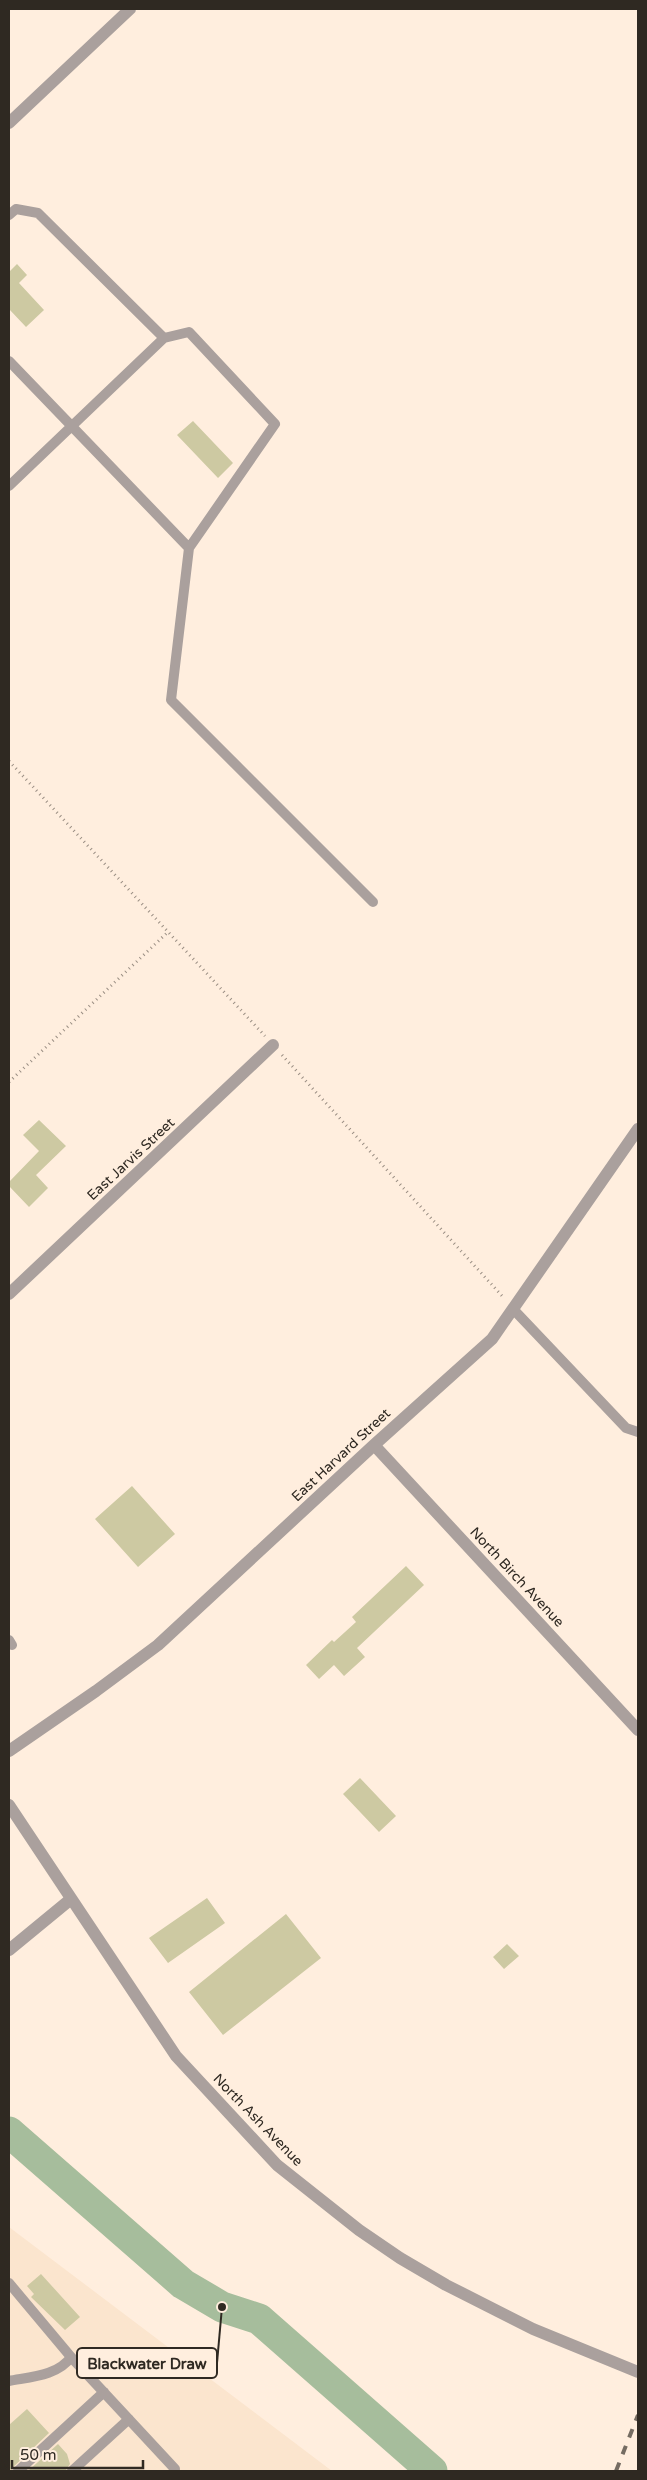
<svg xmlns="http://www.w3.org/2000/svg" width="647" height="2480" font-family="'Varela Round',sans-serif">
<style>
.built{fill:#fbe5ce}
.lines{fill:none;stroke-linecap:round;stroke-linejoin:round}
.river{stroke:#a6bd9c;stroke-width:31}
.building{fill:#cdc9a2}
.path{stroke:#9a8e83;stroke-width:3;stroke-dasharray:1 4;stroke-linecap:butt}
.service{stroke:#aaa09d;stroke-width:10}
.minor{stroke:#aaa09d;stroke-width:12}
.tertiary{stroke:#aaa09d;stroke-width:12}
.rail{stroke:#756c62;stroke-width:4;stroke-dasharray:9 9;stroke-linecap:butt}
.labels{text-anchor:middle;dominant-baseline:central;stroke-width:4.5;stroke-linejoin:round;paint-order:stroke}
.street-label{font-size:14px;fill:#2f2922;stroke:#ffeede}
.leader{fill:none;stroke:#2f2922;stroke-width:2}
.callout-dot{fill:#2f2922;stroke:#ffeede;stroke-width:2}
.callout{fill:#ffeede;stroke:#2f2922;stroke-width:2}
.callout-label{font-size:15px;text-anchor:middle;font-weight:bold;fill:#2f2922}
</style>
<rect width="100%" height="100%" fill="#ffeede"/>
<path class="built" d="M9,2227l323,244h-323z"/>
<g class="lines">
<path class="river" d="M9,2132l174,152 39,23 37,12 173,152"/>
</g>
<path class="building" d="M17,264l10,11 -8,8 25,27 -18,17 -17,-18v-37z
M193,421l40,42 -15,15 -41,-43z
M39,1120l27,26 -30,29 12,13 -19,19 -20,-21v-4l30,-31 -16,-16z
M132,1486l43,48 -37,33 -43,-48z
M406,1566l18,19 -67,63 8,9 -21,19 -10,-11 -15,14 -13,-14 26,-25 2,2 22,-20 -4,-5z
M360,1778l36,38 -17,16 -36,-38z
M207,1898l18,25 -57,40 -19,-25z
M286,1914l35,44 -98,77 -34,-43z
M507,1944l12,12 -15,13 -11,-12z
M41,2274l39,43 -15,13 -34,-33 3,-3 -7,-8z
M27,2409l22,24 -40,38v-46z
M58,2444l9,10 3,10 -5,7h-37z"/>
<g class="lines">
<path class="path" d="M9,761l256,275
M282,1055l222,243
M9,1082l159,-150"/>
<path class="service" d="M9,215l7,-6 22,4 126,125 -155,148
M9,361l180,187 86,-124 -86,-92 -25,6
M189,548l-18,152 202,202
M514,1310l112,118 12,4
M9,1640l3,5
M9,2283l62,74 104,112
M9,2381c20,-4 49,-5 62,-24
M18,2471l86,-79
M72,2471l57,-52"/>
<path class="minor" d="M9,123l121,-114
M9,1294l264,-249
M374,1445l264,285
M9,1751l87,-60 62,-46 216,-200 118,-106 146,-210"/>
<path class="tertiary" d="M9,1805l167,251 101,109 82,65 41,28 46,27 87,44 105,43
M9,1950l62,-51"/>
<path class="rail" d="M616,2471l22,-56"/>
</g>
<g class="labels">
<g class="street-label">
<text transform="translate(131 1159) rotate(-43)">East Jarvis Street</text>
<text transform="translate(341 1455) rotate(-43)">East Harvard Street</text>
<text transform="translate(517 1577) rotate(47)">North Birch Avenue</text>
<text transform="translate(258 2120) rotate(46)">North Ash Avenue</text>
</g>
</g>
<path class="leader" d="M222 2307L217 2363"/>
<circle class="callout-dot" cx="222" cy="2307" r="5"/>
<rect class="callout" x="77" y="2348" width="140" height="30" rx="5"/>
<g class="callout-label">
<text x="147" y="2369">Blackwater Draw</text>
</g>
<rect width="647" height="2480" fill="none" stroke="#2f2922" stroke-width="20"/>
<path d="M12 2460v8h131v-8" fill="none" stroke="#2f2922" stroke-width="2.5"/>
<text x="20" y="2460" font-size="15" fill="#2f2922" stroke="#ffeede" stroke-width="4" paint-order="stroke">50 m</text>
</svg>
